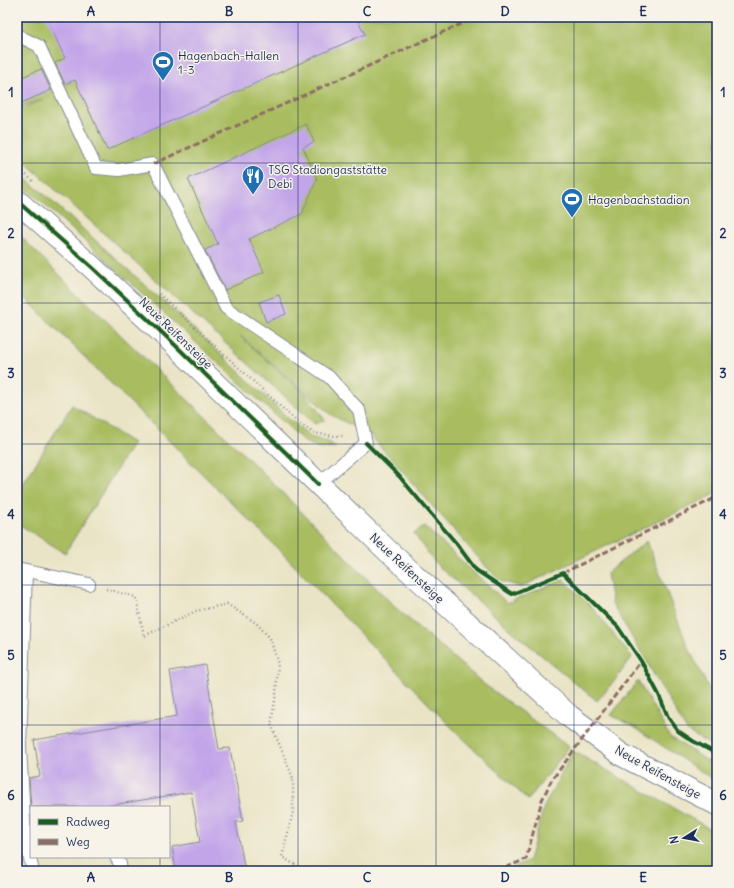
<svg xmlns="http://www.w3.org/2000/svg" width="734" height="888" font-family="Delius,sans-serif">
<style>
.green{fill:#a9bd61;stroke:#627660}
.building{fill:#c2a5e9}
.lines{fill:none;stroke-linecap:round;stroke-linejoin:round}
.service-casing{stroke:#828a92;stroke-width:14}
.secondary-casing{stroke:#828a92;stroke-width:24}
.path{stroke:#828a92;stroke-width:2.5;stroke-dasharray:1 3;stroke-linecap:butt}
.service{stroke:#fff;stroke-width:12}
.secondary{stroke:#fff;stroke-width:22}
.quiet{stroke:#8d6e63;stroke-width:3;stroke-dasharray:6 3;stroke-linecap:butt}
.cycleway-casing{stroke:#f7f3e8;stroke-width:6}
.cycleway{stroke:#1b5e20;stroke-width:4}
.grid{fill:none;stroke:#1b2f5e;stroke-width:1;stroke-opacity:0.55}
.labels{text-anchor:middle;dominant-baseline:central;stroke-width:3;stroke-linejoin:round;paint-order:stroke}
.poi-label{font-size:12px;fill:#1b2f5e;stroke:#f7f3e8;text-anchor:start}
.street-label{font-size:12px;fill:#1b2f5e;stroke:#f7f3e8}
.neatline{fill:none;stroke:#1b2f5e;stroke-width:1.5}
.grid-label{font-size:13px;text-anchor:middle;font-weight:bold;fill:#1b2f5e}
</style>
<rect width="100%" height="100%" fill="#f7f3e8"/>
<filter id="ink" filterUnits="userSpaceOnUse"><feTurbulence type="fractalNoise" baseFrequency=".025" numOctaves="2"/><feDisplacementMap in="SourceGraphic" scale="8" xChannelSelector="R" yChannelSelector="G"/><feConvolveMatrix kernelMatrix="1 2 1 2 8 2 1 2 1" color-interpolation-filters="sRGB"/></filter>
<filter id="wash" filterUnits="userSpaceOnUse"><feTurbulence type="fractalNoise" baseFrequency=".012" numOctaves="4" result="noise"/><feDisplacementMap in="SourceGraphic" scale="16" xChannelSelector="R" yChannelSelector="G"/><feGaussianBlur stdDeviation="0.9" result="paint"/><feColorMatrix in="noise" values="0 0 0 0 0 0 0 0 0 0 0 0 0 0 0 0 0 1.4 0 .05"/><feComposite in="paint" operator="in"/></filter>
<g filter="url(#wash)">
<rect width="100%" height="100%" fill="#eae4c6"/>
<path class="green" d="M17,17h700v476l-196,94 -23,-7 -127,-144 -41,-22 -90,-78 66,59 19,25 -10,4 -298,-269v-44l27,-12 -27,9z
M17,172l28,23 149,134 95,90 24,19 13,3 10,6 -16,1 -15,-6 -265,-242 -23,-18z
M17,233l75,74 173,168 131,133 89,77 84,62 -41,53 -82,-78 -165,-170 -264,-262z
M72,405l61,38 -68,110 -48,-30v-29z
M424,526l83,77 56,-24 28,27 41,51 -16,22 -19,22 -79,-65 -81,-71 -23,-31z
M647,541l41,106 29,58v44l-30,-18 -75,-128 -5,-30 16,-13z
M638,681l32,56 47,30v15l-83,-55 -23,-12z
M573,751l144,82v38h-210l22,-11 15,-53z"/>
<g id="blocks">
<path class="building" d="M46,17h310l9,17 -258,116 -32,-70 -10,4 -10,-21 10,-5z
M41,69l10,21 -34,15v-26z
M306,124l8,18 -11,5 14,32 -15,35 -53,25 15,33 -39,18 -20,-40 13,-6 -30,-65z
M279,295l7,19 -20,8 -7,-20z
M205,665l14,84 11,-1 13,73 -7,1 9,49h-69l-4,-24 28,-5 -9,-50 -91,15h-69l-2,-29 11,-2 -6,-36 143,-24 -7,-45z"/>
</g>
</g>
<g filter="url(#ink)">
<use href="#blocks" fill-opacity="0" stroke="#828a92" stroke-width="1"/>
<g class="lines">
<g class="service-casing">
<path id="service" d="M17,35l22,11 57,122 23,2 34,-6 73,144 103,69 30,33 7,33 -48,41
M17,569l72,15
M26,571l-6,175 5,93 8,32
M116,857l4,7 1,7"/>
</g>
<g class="secondary-casing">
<path id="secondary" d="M17,201l76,67 79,74 218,211 179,163 53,39 95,49"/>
</g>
<path class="path" d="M17,167l17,15
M159,294l134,124 20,15 22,3h9
M106,589l30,8 8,39 52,-25 31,-7 29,19 14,15 8,26 -2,30 -5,30 22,54v34l-11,45 24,14"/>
<use href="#service" class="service"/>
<use href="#secondary" class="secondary"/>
<path class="quiet" d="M153,164l323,-147
M563,573l154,-76
M498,871l28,-12 16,-59 9,-19 90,-120"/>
<g class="cycleway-casing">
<path id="cycleway" d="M17,201l76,67 79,74 146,142
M366,443l33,33 26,31 31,36 20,27 36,24 51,-21 55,54 23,34 18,34 9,22 10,14 15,10 24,13"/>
</g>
<use href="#cycleway" class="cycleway"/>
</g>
</g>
<path class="grid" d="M160,17v790M298,17v854M436,17v854M574,17v854M17,163h700M17,303h700M17,444h700M17,585h700M17,725h700M160,857v14"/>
<defs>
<g id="stadium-pin" transform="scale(1.15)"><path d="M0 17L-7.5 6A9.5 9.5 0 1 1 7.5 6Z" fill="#1f6fb2" stroke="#f7f3e8"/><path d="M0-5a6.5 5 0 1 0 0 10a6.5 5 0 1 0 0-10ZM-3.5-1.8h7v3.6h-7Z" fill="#fff"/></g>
<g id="restaurant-pin" transform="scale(1.15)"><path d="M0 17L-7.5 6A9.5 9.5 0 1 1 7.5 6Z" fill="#1f6fb2" stroke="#f7f3e8"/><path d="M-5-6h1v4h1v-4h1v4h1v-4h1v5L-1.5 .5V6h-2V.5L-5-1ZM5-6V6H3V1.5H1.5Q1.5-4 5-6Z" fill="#fff"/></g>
</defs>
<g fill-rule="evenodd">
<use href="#stadium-pin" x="163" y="62"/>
<use href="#restaurant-pin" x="253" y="176"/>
<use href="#stadium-pin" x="572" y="199"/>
</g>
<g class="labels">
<g class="poi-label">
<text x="178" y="55">Hagenbach-Hallen<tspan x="178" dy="14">1-3</tspan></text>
<text x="268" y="169">TSG Stadiongaststätte<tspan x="268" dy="14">Debi</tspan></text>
<text x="588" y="199">Hagenbachstadion</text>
</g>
<g class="street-label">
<text transform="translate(176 333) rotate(44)">Neue Reifensteige</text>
<text transform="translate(407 568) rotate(43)">Neue Reifensteige</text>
<text transform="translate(658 772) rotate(29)">Neue Reifensteige</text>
</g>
</g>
<rect width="734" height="888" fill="none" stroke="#f7f3e8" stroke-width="44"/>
<rect x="30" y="806" width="140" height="52" fill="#f7f3e8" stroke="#9fa5b1"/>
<rect x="38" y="819" width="20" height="6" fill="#1b5e20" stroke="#9fa5b1"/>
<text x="66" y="826" font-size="12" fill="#1b2f5e">Radweg</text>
<rect x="38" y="839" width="20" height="6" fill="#8d6e63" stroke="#9fa5b1"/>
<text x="66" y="846" font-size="12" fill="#1b2f5e">Weg</text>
<g transform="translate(684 838) rotate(259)" stroke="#f7f3e8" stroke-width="3" paint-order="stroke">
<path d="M0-3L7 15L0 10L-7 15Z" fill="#1b2f5e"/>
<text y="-6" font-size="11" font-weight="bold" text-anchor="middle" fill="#1b2f5e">N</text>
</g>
<rect x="22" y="22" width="690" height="844" class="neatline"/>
<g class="grid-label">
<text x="91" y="16">A</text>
<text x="229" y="16">B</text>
<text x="367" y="16">C</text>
<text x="505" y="16">D</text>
<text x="643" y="16">E</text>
<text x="11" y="97">1</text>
<text x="723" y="97">1</text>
<text x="11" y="238">2</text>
<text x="723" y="238">2</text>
<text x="11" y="378">3</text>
<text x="723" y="378">3</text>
<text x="11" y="519">4</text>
<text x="723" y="519">4</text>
<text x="11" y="660">5</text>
<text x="723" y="660">5</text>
<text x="11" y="800">6</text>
<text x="723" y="800">6</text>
<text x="91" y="882">A</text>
<text x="229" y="882">B</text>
<text x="367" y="882">C</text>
<text x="505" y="882">D</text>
<text x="643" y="882">E</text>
</g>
</svg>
